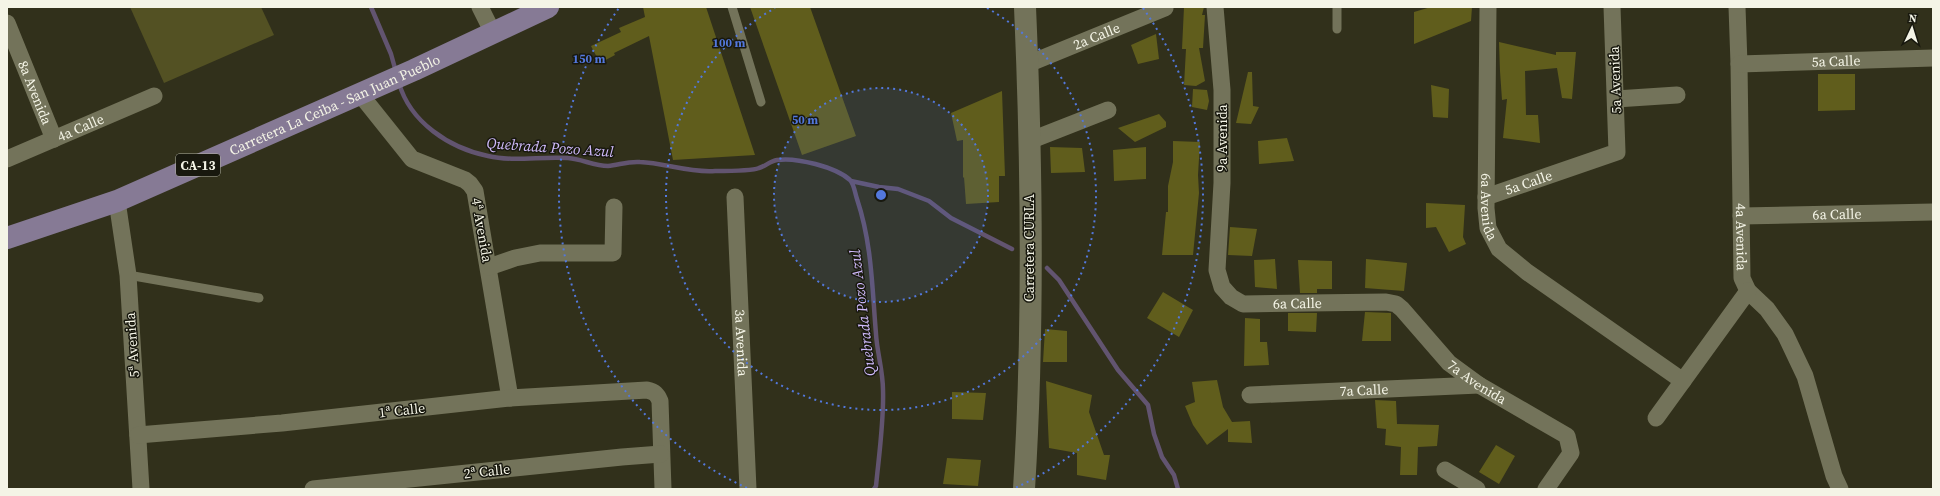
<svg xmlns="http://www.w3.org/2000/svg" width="1940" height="496" font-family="'Source Serif 4',serif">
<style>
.green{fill:#535123}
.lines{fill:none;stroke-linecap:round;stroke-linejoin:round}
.stream{stroke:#625470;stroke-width:4.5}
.building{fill:#605d1c}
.lane{stroke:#73735a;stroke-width:9}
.street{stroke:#73735a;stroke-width:17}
.secondary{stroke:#73735a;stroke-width:22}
.primary{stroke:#867a95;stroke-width:22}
.ring{fill:none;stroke:#5378dc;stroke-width:2;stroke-dasharray:2 4}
.labels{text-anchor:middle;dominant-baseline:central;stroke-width:3;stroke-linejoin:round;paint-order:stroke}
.shield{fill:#18180e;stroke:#b2b2a5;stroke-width:1}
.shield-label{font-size:13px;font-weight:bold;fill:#f4f4e6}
.street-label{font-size:14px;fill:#f4f4e6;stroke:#18180e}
.water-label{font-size:15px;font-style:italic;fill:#d0bbfc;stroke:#18180e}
.centre{fill:#5378dc;stroke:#18180e;stroke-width:2}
.ring-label{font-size:12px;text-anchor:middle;font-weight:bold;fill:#5378dc;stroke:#18180e;stroke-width:3;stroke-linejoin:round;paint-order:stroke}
</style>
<rect width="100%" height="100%" fill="#31301b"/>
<path class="green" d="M130,7h131l13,28 -110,48z"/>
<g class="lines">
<path class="stream" d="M371,7l20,47 5,18
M399,83c11,39 50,65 89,73 25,6 54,0 80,2 14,1 26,8 40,8 11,-1 20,-5 32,-4 25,1 49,11 75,9 10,0 37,0 44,-3 7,-2 11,-7 18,-8 19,-3 59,7 73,20 4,4 5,13 7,19 15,45 15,88 19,135 1,18 7,37 7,56 1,31 -4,65 -7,96l-2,3
M851,181l28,6 19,2 31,12 22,17 61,31
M1047,268l12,12 59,90 30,35 6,29 8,23 12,18 4,14"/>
</g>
<path class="building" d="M643,7h63l49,148 -82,5 -24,-124 -35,17 1,2 -15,8 -9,-17 30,-14 -2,-4 26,-11z
M750,7h60l46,129 -54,19z
M1184,7h20l-2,8h3l-2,33h-4l6,33 -9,5 -12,-1 2,-36h-4z
M1431,7h41l-1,14 -57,23v-32z
M1156,34l3,25 -21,5 -7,-19z
M1499,42l57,13v-3h20l-4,47 -10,-1 -5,-30 -32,3 1,44h12l2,28 -37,-5 4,-39 -5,1 -2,-29z
M1248,72h4l1,34 6,1 -8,17 -15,-1z
M1818,74h37v36l-37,1z
M1431,85l18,4 -1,29 -15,-1z
M1193,89l14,1 2,11 -2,9 -15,-3z
M1002,91l3,85h-6v26l-33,2 -2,-27 -1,1v-38l-6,1 -6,-28z
M1159,114l7,8v5l-31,15 -17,-14z
M1287,138l7,23 -35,3 -1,-23z
M1173,141l27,1 -2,33 1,18 -6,62h-31l4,-43h2v-26l5,-24z
M1050,147l32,1 3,24 -34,1z
M1146,147v32l-32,2 -1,-31z
M1426,203l39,2 -2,32 3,7 -17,8 -13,-25 -10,1z
M1230,227l27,2 -5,27 -24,-1z
M1275,259l2,30 -22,-2 -1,-27z
M1366,259l41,4 -3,28 -39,-3z
M1298,260l34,1v28h-15v4h-17z
M1163,292l30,18 -14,27 -32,-19z
M1365,312l26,1v28h-29z
M1288,313h29l-1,19 -28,-1z
M1245,318l15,1v23h7l2,23 -25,1z
M1045,329l22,2v31h-24z
M1217,380l6,27 9,15 18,-1 2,22 -24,-1v-13l-21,16 -14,-20 -8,-19 10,-4 -3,-20z
M1046,381l46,14 -3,17 15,43h6l-4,25 -29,-5v-22l-28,-5z
M952,392l34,1 -3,27 -31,-1z
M1375,400l21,1 1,23 42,1 -2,21 -19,1 -1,28h-17l1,-28 -16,-2 1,-16 -9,-1z
M1496,445l19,11 -16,28 -20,-12z
M947,458l34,2 -3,26 -35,-2z"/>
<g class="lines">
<path class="lane" d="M732,7l29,95
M1337,7v22
M128,275l131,23"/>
<g class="street">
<path d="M480,7l13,26"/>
<path id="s1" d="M1215,7l7,83v93l-5,87 5,17 9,10 12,7 143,-2 10,2 6,5 47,54 30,22 88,51 4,17 -25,36"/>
<path id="s2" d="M1488,7l-2,201 2,20 11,21 28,23 156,109"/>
<path id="s3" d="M1737,7l2,57 3,214 6,13 19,18 18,25 20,42 29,100 6,13"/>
<path id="s4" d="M7,23l47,116"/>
<path id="s5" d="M1028,64l137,-56"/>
<path id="s6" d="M1739,64l194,-6"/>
<path d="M360,94l52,65 53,21 5,4 5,7 35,207"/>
<path d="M1616,99l61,-4"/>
<path d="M1029,141l79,-31"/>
<path id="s7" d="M7,159l147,-63"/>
<path id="s8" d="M735,197l13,292"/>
<path id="s9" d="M1486,197l131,-45 -5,-145"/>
<path d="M117,201l11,74 13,214"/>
<path id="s10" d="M1741,216l192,-4"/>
<path d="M489,267l26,-9 25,-5h73l1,-46"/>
<path id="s11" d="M1250,395l229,-10"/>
<path d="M1656,418l92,-127"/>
<path d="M138,435l144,-12 228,-25 137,-8c8,2 10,4 13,11l3,88"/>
<path d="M1445,470l32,19"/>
<path d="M313,489l309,-32 39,-3"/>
</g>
<path class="secondary" d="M1024,489c10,-160 8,-322 1,-482"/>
<path class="primary" id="s12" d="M7,238l110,-37 297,-131 134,-63"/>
</g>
<circle cx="881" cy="195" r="107" fill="#5378dc" fill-opacity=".12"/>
<g class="ring">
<circle cx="881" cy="195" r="107"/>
<path d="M987 8A215 215 0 1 1 775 8"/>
<path d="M747 488A322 322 0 0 1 619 8M1143 8A322 322 0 0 1 1015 488"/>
</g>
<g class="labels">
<rect class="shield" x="176" y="154" width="44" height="22" rx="3"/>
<g class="shield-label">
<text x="198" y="165">CA-13</text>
</g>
<g class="street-label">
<text stroke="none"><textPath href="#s5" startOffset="74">2a Calle</textPath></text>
<text stroke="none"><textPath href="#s6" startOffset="97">5a Calle</textPath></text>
<text transform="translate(1615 80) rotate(-92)">5a Avenida</text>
<text stroke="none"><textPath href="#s4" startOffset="75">8a Avenida</textPath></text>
<text stroke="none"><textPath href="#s12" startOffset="354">Carretera La Ceiba - San Juan Pueblo</textPath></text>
<text stroke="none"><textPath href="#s7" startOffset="80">4a Calle</textPath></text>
<text transform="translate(1222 138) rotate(-90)">9a Avenida</text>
<text stroke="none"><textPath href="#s9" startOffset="45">5a Calle</textPath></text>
<text stroke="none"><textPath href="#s2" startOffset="200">6a Avenida</textPath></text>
<text stroke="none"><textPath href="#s10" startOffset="96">6a Calle</textPath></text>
<text transform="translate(482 230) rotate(80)">4ª Avenida</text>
<text stroke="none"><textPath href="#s3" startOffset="230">4a Avenida</textPath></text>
<text transform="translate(1029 248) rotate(-90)">Carretera CURLA</text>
<text stroke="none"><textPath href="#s1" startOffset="363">6a Calle</textPath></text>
<text stroke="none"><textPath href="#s8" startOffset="146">3a Avenida</textPath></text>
<text transform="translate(132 345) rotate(-94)">5ª Avenida</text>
<text stroke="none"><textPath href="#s1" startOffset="575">7a Avenida</textPath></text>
<text stroke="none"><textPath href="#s11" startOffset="114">7a Calle</textPath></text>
<text transform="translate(402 410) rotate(-6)">1ª Calle</text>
<text transform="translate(487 471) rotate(-6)">2ª Calle</text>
</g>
<g class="water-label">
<text transform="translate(550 147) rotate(4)">Quebrada Pozo Azul</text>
<text transform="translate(862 313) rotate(-97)">Quebrada Pozo Azul</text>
</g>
</g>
<circle cx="881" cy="195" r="6" class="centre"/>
<g class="ring-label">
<text x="729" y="47">100 m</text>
<text x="589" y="63">150 m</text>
<text x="805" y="124">50 m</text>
</g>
<rect width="1940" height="496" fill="none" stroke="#f4f4e6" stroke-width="16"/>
<g transform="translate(1912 28) rotate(4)" stroke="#18180e" stroke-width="3" paint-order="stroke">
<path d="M0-3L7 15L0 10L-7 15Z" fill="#f4f4e6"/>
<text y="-6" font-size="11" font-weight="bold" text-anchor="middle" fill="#f4f4e6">N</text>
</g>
</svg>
